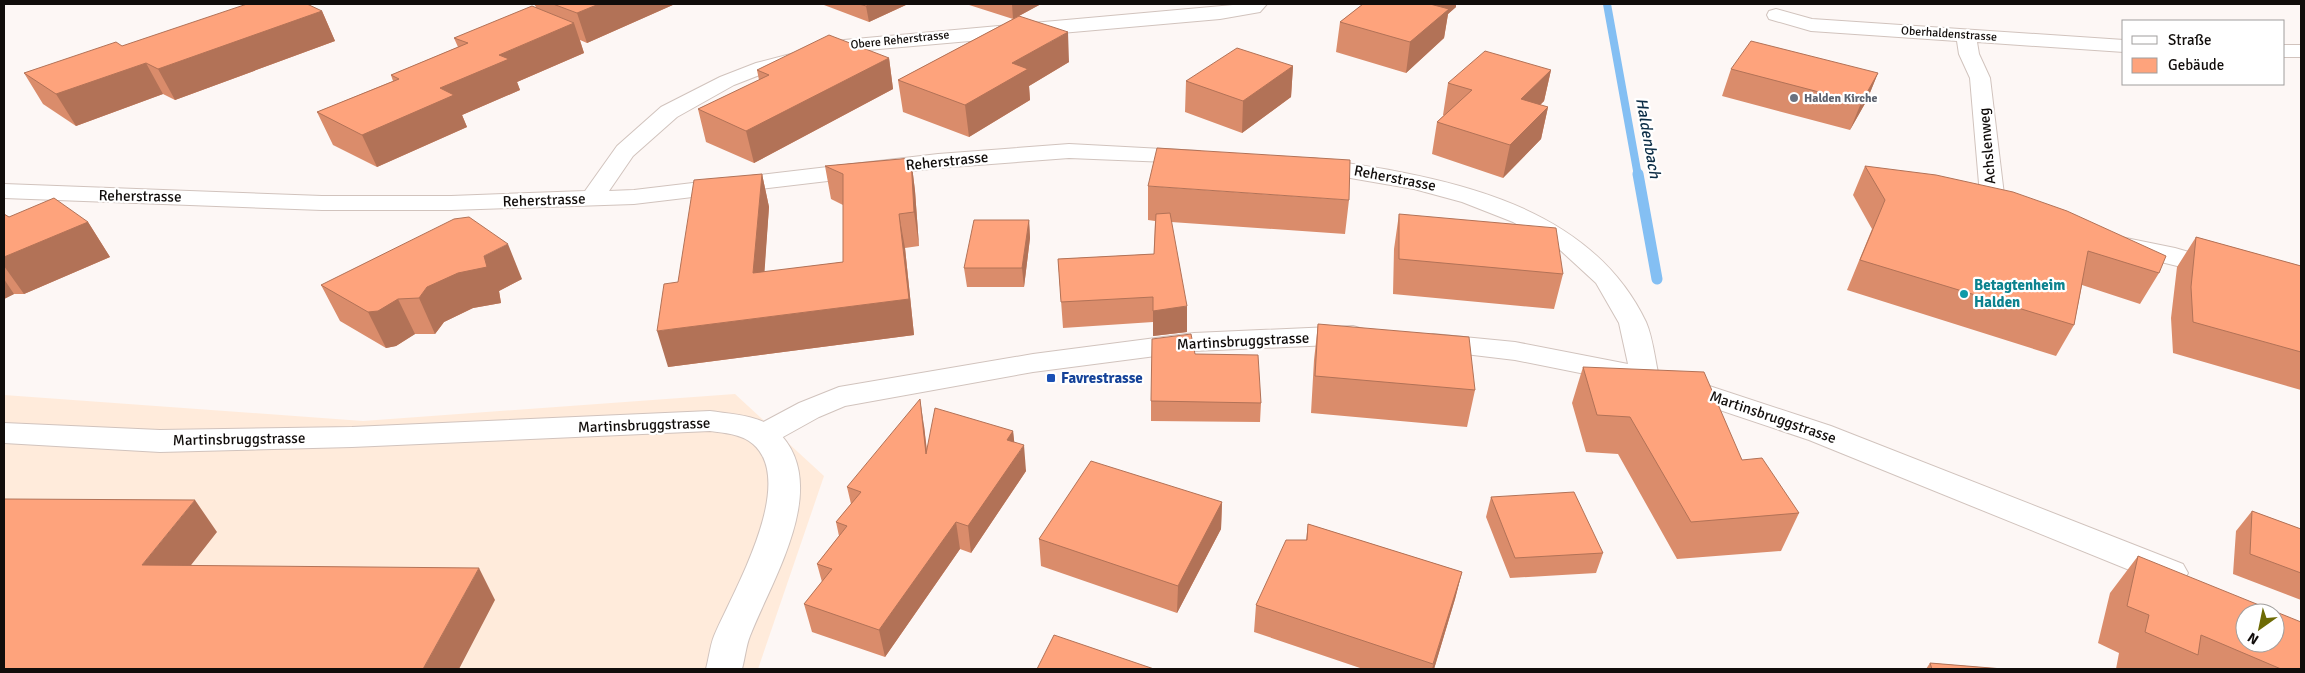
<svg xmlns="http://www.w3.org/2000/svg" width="2305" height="673" font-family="Signika,sans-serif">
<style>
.industrial{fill:#ffebdb}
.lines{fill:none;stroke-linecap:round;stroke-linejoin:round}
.stream-far1{stroke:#84bff3;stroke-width:8}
.stream{stroke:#84bff3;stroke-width:11}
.minor-casing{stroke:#d1c3bd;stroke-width:2}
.tertiary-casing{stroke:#d1c3bd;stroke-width:2}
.minor{fill:#fff;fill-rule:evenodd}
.tertiary{fill:#fff;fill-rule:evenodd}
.wall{fill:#da8c6b}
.shaded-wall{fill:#b27257}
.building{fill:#fea37c;stroke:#b27257;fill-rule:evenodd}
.worship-dot{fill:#6b7280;stroke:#fff;stroke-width:2}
.culture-dot{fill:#0f9aa8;stroke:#fff;stroke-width:2}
.transit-dot{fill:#1a4fb4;stroke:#fff;stroke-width:2}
.labels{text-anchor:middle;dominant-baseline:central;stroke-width:4.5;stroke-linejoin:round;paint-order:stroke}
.far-street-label{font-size:12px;fill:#110d0b;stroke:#fff}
.far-worship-label{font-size:12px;font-weight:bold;fill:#5b616d;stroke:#fff;text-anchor:start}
.street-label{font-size:15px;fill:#110d0b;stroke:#fff}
.culture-label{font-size:15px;font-weight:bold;fill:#0d838f;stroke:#fff;text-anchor:start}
.transit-label{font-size:15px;font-weight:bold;fill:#164399;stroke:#fff;text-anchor:start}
.water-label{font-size:16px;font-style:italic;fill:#0c2d46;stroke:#fff}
</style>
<rect width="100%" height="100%" fill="#fdf7f5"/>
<path class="industrial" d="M735,394l89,82 -66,193h-754v-274l359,26z"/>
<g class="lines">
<path class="stream-far1" d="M1607,4l31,172"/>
<path class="stream" d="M1638,174l19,105"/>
<g class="minor-casing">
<path id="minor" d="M1244,4h23l-7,8 -40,7 -375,33 -75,19 -36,14 -57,32 -44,39 -24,35 25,-1 304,-36 131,-10 131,7 3,5 -3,5 -8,2 -123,-5 -131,10 -304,36 -183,6h-129l-318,-12v-14l318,12h129l134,-5 32,-45 44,-39 59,-30 36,-14 88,-23z
M1776,9l36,10 312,21v12l-147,-10 2,12 11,24 15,125 14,5 3,5 -3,5c-12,3 -31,-1 -38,-11l-11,-129 -11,-24 -2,-13 -146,-10 -42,-12 -2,-4 2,-4z
M2284,45h17v12h-17z
M1312,158c121,17 275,40 334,164 7,16 9,38 13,55l-4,7 -10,2 -130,-26 -92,-11 -4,-6 4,-6 10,-3 82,8 113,22 -9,-41 -23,-40 -37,-34 -46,-27 -51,-20 -48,-13 -110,-19 -3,-5 3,-5z
M2121,237l54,11 52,15 4,5 -4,5 -9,3 -106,-26 -4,-5 4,-5z
M1353,326l10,3 4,6 -4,6 -10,3 -159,7 -161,21 -188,34 -26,11 -45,25 -11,3 -11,-3 -4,-7 4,-7 47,-25 40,-16 194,-33 161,-21z
M1679,376l152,50 352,138 5,9 -5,9 -12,4 -12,-4 -350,-142 -140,-47 -4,-7 4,-7z"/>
</g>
<g class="tertiary-casing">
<path id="tertiary" d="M710,411c20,3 50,4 66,19 58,53 -4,149 -26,206 -4,10 -5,22 -8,33h-36c3,-11 4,-23 8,-33 18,-43 84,-153 39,-192 -11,-10 -29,-11 -43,-13l-358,16 -192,5 -156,-9v-20l156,7 192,-3z"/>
</g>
<use href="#minor" class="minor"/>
<use href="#tertiary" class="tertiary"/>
</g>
<path class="wall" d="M534,4h141l-88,39 -7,-3 4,13 -67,29 3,8 -58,25 5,12 -90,40 -44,-22 -16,-33 76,-31 -2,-6 67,-28 -4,-9 82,-31z
M823,4h85l-39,18 -45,-17z
M966,4h75l-22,12 50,46 -40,24 1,14 -61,37 -66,-25 -5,-32 115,-61z
M1363,4h93v3l-8,7 -4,24 -38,35 -70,-21 4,-30z
M322,11l13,30 -160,59 -12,-6 -87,32 -33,-22 -19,-31 98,-27z
M889,58l4,31 -139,74 -48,-21 -8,-33 61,-29 -2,-10z
M1293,66l-2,31 -49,36 -57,-21 1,-31z
M1731,69l147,4 -11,27 -17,30 -128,-34z
M1551,70l-7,31 -4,4 8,2 -7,32 -38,39 -71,-24 5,-32 7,-7h-1l5,-32z
M911,158l4,33 4,55 -14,2 9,87 -246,32 10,-85 84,-108 7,33 -5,65 79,-10v-57l-12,-6 -6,-33z
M1865,166l294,107 -19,31 -58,-19 -8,40 -18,31 -209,-66 25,-61 -19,-34z
M1148,186l201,14 -4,34 -174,-12 16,110 -34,4v-14l-90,6 -5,-69 96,-5 1,-33 -7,-1z
M4,214l5,3 79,5 22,35 -86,37h-10l-10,5z
M1399,214l164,60 -9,35 -161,-15 1,-45z
M1029,220l1,18 -6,49h-57l-3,-19z
M2196,237l105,29v124l-128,-37 -2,-35 6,-51z
M522,279l-23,12 2,12 -28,5 -29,14 -9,12h-20l-19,12 -10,2 -46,-27 -19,-36z
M1318,324l157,66 -8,37 -156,-14 3,-53z
M1195,354l66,49 -1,19 -109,-1v-20z
M1583,367l216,146 -18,38 -104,8 -59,-105 -32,-2 -14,-49z
M924,426l3,24 86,-19 1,11 12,29 -55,82 -11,-4 -75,108 -73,-25 -8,-28 18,-22 -5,-18 22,-28 -3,-14 15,-18 -4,-17z
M1491,497l112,56 -7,20 -86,5 -24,-61z
M1222,502l-1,27 -44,84 -136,-47 -2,-27z
M2252,511l49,18v71l-68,-26 3,-43z
M1308,524l154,48 -7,27 -21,70h-71l-109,-37 2,-27 50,-65z
M2138,556l163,113h-185l3,-16 -21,-10 12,-50z
M1930,663l73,6h-77z"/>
<path class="shaded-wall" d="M599,4h76l-88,39 -10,-30z
M872,4h36l-39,18 -3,-16z
M1012,4h29l-28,15z
M1430,4h26v3l-8,7 -4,24 -38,35 4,-31z
M322,11l13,30 -160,59 -17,-31z
M574,23l10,30 -67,29 3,8 -58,25 5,12 -90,40 -15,-32 78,-47 59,-33z
M1068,32l1,30 -40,24 1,14 -61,37 -4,-32 47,-42z
M889,58l4,31 -139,74 -8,-32z
M146,63l17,31 -87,32 -20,-32z
M1293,66l-2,31 -49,36 1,-32z
M1551,70l-7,31 -30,30 7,-32z
M1878,73l-11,27 -17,30 11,-27z
M1548,107l-7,32 -38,39 7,-33z
M911,158l4,33 4,55 -5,-34z
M762,174l7,33 -7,101 -9,-35z
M899,214l6,34 9,87 -246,32 -11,-36 252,-32z
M1029,220l1,18 -6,49 -2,-19z
M88,222l22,35 -86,37 -20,-28v-9z
M508,244l14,35 -23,12 2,12 -28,5 -29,14 -9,12 -16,-36 8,-11 57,-31z
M4,279l10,15 -10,5z
M398,299l17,35 -19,12 -10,2 -18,-36z
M1187,306v26l-34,4v-25z
M920,399l4,27 6,55 -4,-27z
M1013,431l3,26 8,-12 2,26 -55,82 -3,-27 39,-86z
M195,500l22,32 -51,65 -24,-32z
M1222,502l-1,27 -44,84 1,-27z
M956,522l4,27 -75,108 -6,-27z
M479,568l16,32 -36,69h-36z
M1462,572l-7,27 -21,70h-2z"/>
<path class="building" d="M247,4h60l15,7 -164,58 -12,-6 -90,31 -32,-21 92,-31 6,4z
M553,4h46l-22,9z
M859,4h13l-6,2z
M1363,4h67l19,5 -39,33 -70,-20z
M532,6l42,17 -75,32 10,4 -69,29 14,7 -92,40 -45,-23 82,-33 -8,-4 77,-32 -14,-5z
M1019,16l49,16 -56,31 16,6 -63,36 -67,-25z
M829,35l60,23 -143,73 -48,-22 71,-34 -12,-5z
M1751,41l127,32 -17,30 -130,-34z
M1237,48l56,18 -50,35 -57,-20z
M1485,51l66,19 -30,29 27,8 -38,38 -73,-23 35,-32 -24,-7z
M1157,148l193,12 -1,40 -201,-14z
M911,158l3,54 -15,2 10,85 -252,32 7,-47 14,-2 16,-102 68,-6 -9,99 90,-11v-88l-18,-8z
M1865,166l71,9 77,17 54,19 99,45 -7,17 -71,-22 -14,74 -214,-65 25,-60z
M54,198l34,24 -84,35v-43l5,3z
M1170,213l17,93 -34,5v-14l-92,5 -3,-43 96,-5 2,-40z
M1399,214l157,14 7,46 -164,-15z
M469,217l39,27 -24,12 3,11 -29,6 -31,14 -8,11 -21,1 -20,12 -10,1 -47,-27 133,-66z
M974,220h55l-7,48h-58z
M2196,237l105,29v86l-108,-30 -2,-35z
M1318,324l151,13 6,53 -160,-14z
M1191,334l4,20 63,1 3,48 -110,-2 1,-62z
M1583,367l121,5 38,88 20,-2 37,55 -108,9 -61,-105 -33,-2z
M920,399l6,55 9,-46 78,23 -6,9 17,5 -56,81 -12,-4 -77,108 -75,-26 28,-35 -15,-5 30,-38 -11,-4 25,-30 -14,-5z
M1091,461l131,41 -44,84 -139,-47z
M1574,492l29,61 -88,5 -24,-61z
M4,499l191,1 -53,65 337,3 -56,101h-419z
M2252,511l49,18v44l-51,-19z
M1308,524l154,48 -29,92 -177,-59 30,-65h21z
M2138,556l163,66v47h-20l-80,-34 -3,20 -53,-23 4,-17 -22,-9zM2245,613h30v30h-30z
M1054,635l100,34h-117z
M1930,663l73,6h-71z"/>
<circle class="worship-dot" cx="1794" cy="98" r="5"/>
<circle class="culture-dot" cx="1964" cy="294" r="5"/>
<rect class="transit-dot" x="1046" y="373" width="10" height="10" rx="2.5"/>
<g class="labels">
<g class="far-street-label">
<text transform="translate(1949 34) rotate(4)">Oberhaldenstrasse</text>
<text transform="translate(900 40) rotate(-6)">Obere Reherstrasse</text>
</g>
<g class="far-worship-label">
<text x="1804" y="98">Halden Kirche</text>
</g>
<g class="street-label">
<text transform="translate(1987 146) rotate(-95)">Achslenweg</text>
<text transform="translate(947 161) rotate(-6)">Reherstrasse</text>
<text transform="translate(1395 178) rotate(11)">Reherstrasse</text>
<text transform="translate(140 196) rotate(1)">Reherstrasse</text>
<text transform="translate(544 200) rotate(-2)">Reherstrasse</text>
<text transform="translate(1243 341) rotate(-3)">Martinsbruggstrasse</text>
<text transform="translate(1773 417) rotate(19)">Martinsbruggstrasse</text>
<text transform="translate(644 425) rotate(-2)">Martinsbruggstrasse</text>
<text transform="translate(239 439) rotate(-1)">Martinsbruggstrasse</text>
</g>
<g class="culture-label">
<text x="1974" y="285">Betagtenheim<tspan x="1974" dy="17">Halden</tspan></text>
</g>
<g class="transit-label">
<text x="1061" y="378">Favrestrasse</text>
</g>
<g class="water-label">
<text transform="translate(1648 138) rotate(80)">Haldenbach</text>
</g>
</g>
<rect width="2305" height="673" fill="none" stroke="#110d0b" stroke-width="10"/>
<rect x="2122" y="20" width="162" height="65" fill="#ffffff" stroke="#a09e9d"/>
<rect x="2132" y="36" width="25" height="8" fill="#ffffff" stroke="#a09e9d"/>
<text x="2168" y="45" font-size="15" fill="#110d0b">Straße</text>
<rect x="2132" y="58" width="25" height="15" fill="#fea37c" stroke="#a09e9d"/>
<text x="2168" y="70" font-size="15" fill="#110d0b">Gebäude</text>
<g transform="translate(2260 628) rotate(213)"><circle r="24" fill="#ffffff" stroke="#a09e9d"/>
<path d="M0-4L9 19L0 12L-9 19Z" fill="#6d6a04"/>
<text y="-8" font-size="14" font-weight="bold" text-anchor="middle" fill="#110d0b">N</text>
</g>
</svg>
